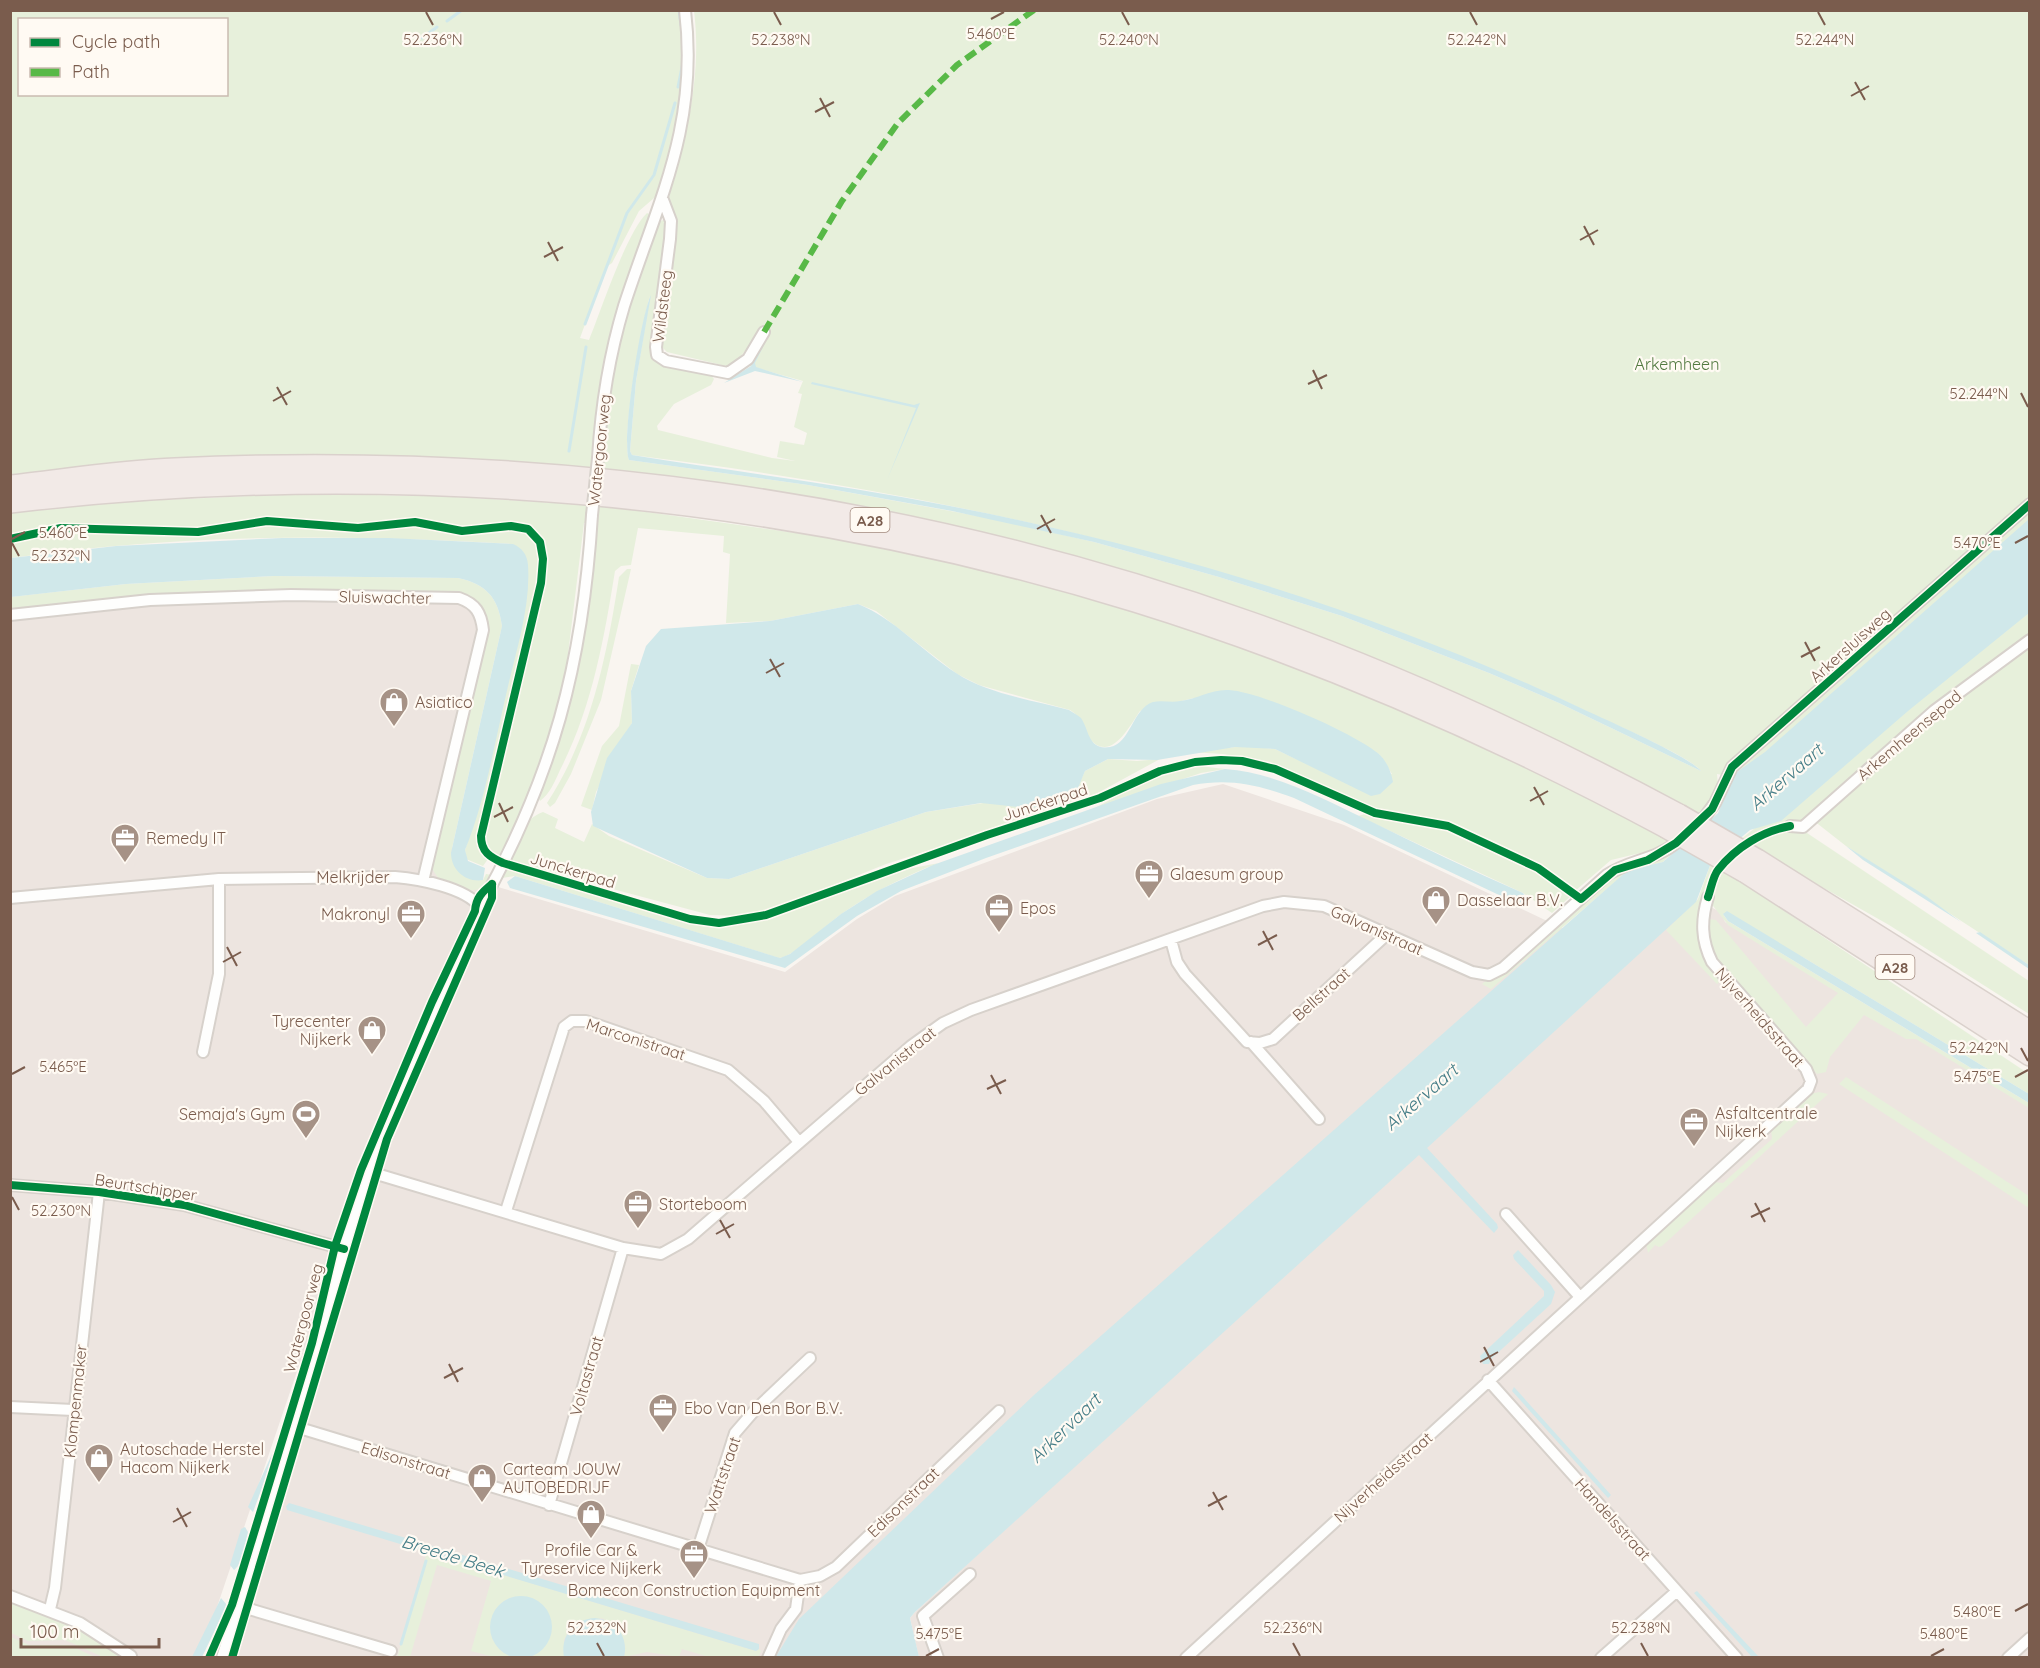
<svg xmlns="http://www.w3.org/2000/svg" width="2040" height="1668" font-family="Quicksand,sans-serif">
<style>
.industrial{fill:#ede5e0}
.green{fill:#e7f0db;fill-rule:evenodd}
.water{fill:#d0e8ea}
.lines{fill:none;stroke-linecap:round;stroke-linejoin:round}
.stream{stroke:#d0e8ea;stroke-width:3}
.minor-casing{stroke:#d7d1cb;stroke-width:14}
.motorway-casing{stroke:#dad1cc;stroke-width:24}
.minor{stroke:#fefefd;stroke-width:10}
.motorway{stroke:#f2eae7;stroke-width:21}
.minor-bridge-casing{stroke:#d7d1cb;stroke-width:14;stroke-linecap:butt}
.motorway-bridge-casing{stroke:#dad1cc;stroke-width:24;stroke-linecap:butt}
.minor-bridge{stroke:#fefefd;stroke-width:10}
.motorway-bridge{stroke:#f2eae7;stroke-width:21}
.quiet{stroke:#58b947;stroke-width:6;stroke-dasharray:12 6;stroke-linecap:butt}
.cycleway-casing{stroke:#fffaf3;stroke-width:11}
.cycleway{stroke:#00873e;stroke-width:8}
.ticks{fill:none;stroke:#7a5c4d;stroke-width:2}
.labels{text-anchor:middle;dominant-baseline:central;stroke-width:4.5;stroke-linejoin:round;paint-order:stroke}
.shield{fill:#fffaf3;stroke:#a28b7f;stroke-width:1.5}
.shield-label{font-size:15px;font-weight:bold;fill:#7a5c4d}
.street-label{font-size:16px;fill:#7a5c4d;stroke:#fffaf3}
.park-label{font-size:16px;fill:#537a41;stroke:#fffaf3}
.poi-label{font-size:16px;fill:#7a5c4d;stroke:#fffaf3;text-anchor:start}
.water-label{font-size:18px;font-style:italic;fill:#437c86;stroke:#fffaf3}
.ticks-label{font-size:15px;text-anchor:middle;fill:#7a5c4d;stroke:#fffaf3;stroke-width:4.5;stroke-linejoin:round;paint-order:stroke}
</style>
<rect width="100%" height="100%" fill="#f9f5f0"/>
<path class="industrial" d="M468,584l23,17 -43,241 34,43 -116,274 -41,130 -125,368 -189,1v-1052l49,-7z
M1223,784l121,41 220,104 -779,728 -553,1 10,-45 120,-398 35,-107 90,-204 11,-17 287,85 72,-53 38,-23 262,-97z
M1700,902l21,10 4,10 304,184v551l-1110,1 -9,-40 5,-6 751,-688z"/>
<path class="green" d="M10,11h670l3,41 -2,57 -20,83 -22,19 -27,52 -6,4 -26,71 9,2c12,-29 37,-107 58,-127l2,1 -48,166 -6,39 -2,50 -124,-9 -458,18zM20,20h206v74h-206z
M694,11h1335v954l-183,-119 -37,-29 -10,5 -41,9 -42,35 -11,28 1,67 14,20 -3,3 -51,-54 32,-31 13,-36 44,-35 -32,-53 -6,-1 1,11 -17,33c-335,-194 -716,-311 -1101,-348 9,-86 25,-168 59,-248l4,-2 5,5 -17,134 59,15 4,5 -3,6 -37,19 -17,22 1,4 114,28 23,3 -18,-4 3,-16 24,4 3,-12 -13,-6 8,-33 -4,-1 5,-12 -53,-15 4,-9 -9,-6 -10,12 -9,3 -59,-14 -7,-7 10,-140 -1,-8c18,-60 33,-124 25,-186zM650,296l-14,85 -6,70 2,4c329,40 660,115 960,259 22,10 97,42 109,57l-142,-68 -70,-30 -147,-57 -123,-39 -125,-35 -100,-23 -186,-34 -179,-25c-8,-22 13,-139 21,-164z
M297,494l142,2 151,9 -2,18h-4l-19,156 -22,86 -42,92 -3,2 -11,-7 -4,-15 60,-254 2,-24 -3,-18 -13,-13 -18,-4 -49,5 -47,-9 -57,6 -91,-7 -69,11 -137,-4 -50,11 -1,-24 107,-11z
M597,505l285,40 156,35 198,61 227,93 207,105 -17,11 -42,10 -36,31 -55,-35 -74,-33 -79,-15 -92,-41 -52,-13 -33,-2 45,-5h22l18,2 21,10 96,15 -13,-20 -185,-56 -54,13c-11,16 -30,54 -52,26 -9,-12 -3,-17 -18,-27l-91,-25 -22,-11 -81,-63 -18,-7 -88,17 -44,2 4,-69 -7,-2 1,-16 -86,-8 -7,37 -10,1 -6,5c-11,68 -23,137 -55,199 -5,11 -10,24 -20,31l-2,-4 20,-57 16,-59z
M267,523l80,7 68,-6 47,9 42,-5 20,2 12,9 4,7 -2,44 -59,246 1,10 8,13 -5,7 -17,-7 -1,-9 13,-44 35,-262c-132,-8 -266,-10 -398,2 -35,3 -70,8 -104,12l-1,-16c65,-20 124,-6 189,-8 23,-1 45,-10 68,-11z
M627,569h4l-30,131 -30,74 -16,29 -5,4 -3,-4c44,-67 60,-148 72,-226z
M274,576l184,2c28,6 40,19 44,48l-51,227 32,27 3,-6 6,1 -7,12c-18,8 -46,1 -53,-20l55,-242c-2,-22 -15,-28 -34,-33h-224l-218,18 -1,-13 116,-13z
M631,664l8,1 -8,26 1,32 -36,69 -4,18 -11,-4 21,-60 17,-20z
M1108,759l29,2 23,-2 -79,43 -195,62 -107,43 -34,9 -35,-1 -202,-54c9,-18 14,-42 35,-49l15,7 -3,9 29,14 8,-18 17,12 98,42 22,1 197,-67 151,-24 8,-17z
M1199,766l26,3 -24,4 -106,35 68,-37z
M1368,813l82,16 65,29 58,36 -21,19 -29,-20 -165,-77z
M1793,828l14,5 222,148v33l-140,-89 -139,-79 15,-11z
M1681,845l-18,17 -35,9 -137,118 -9,-5 135,-112 31,-9z
M939,863c-35,13 -69,31 -99,52 -16,11 -42,40 -61,43l-264,-82 -13,2 5,-10 199,58 43,-3 30,-8 112,-43z
M1723,870l306,204v20l-223,-135 -83,-45 5,7 301,182v5l-113,-69h-10l-42,-24 -34,42 -4,15 -9,2 -98,-109 -10,-19 -1,-27 8,1 90,107 32,-34 -110,-68 -18,-23z
M1846,1077l183,119v12l-190,-124z
M1819,1092l9,2 -166,152 -3,1 -4,-2 -7,8 -2,-9 68,-62 9,1 49,-44 -1,-10 39,-35z
M427,1552l329,99 3,-2 2,2 -3,7 -49,-1 -27,-8 -3,8 -32,-5 -23,5c4,-17 -6,-33 -23,-39l-32,12 -5,10v17h-36l7,-2 11,-46c-4,-5 -9,-7 -16,-9 -39,-16 -57,45 -16,57h-20l-23,-6 20,-70 -54,-16 -27,92 -13,1z
M10,1601l51,18 66,38h-24l-38,-17 -37,1 -17,-8z
M11,1637l18,8h40l26,12h-84z"/>
<path class="water" d="M651,295l-15,86 -6,70 2,4c106,17 212,30 318,51 218,42 436,109 637,205 22,10 103,46 114,60l-142,-68 -70,-30 -147,-57 -123,-39 -125,-35 -142,-31 -144,-26 -179,-25c-8,-19 12,-146 22,-165z
M767,339l-12,24 1,4 47,15 -48,-11 -31,12 27,-17z
M812,382l102,23 6,-2 -33,77 29,-72 -105,-24z
M2029,519v94l-121,98 -127,110 -31,9 -39,33 -15,39 -269,246 70,76 1,4 -4,5 -75,-78 -504,457 -5,6 9,39 -144,1 24,-39 235,-224 594,-525 35,-8 55,-49 16,-39 31,-22z
M282,538h107l124,6c9,4 14,10 15,21 3,43 -13,89 -22,130 -12,51 -21,106 -41,155l3,11 17,7 -2,12c-17,3 -32,-10 -32,-27l51,-227c-4,-29 -16,-42 -44,-48l-184,-2 -148,8 -115,13v-39l105,-12z
M858,604c37,15 64,47 98,69 32,21 77,27 113,37 4,3 9,5 12,8 8,11 7,33 29,29 21,-4 22,-38 43,-45 9,-2 19,1 27,-1 18,-2 31,-12 49,-11 32,2 125,43 150,64 8,8 12,17 14,28l-13,12 -9,2 -96,-47 -40,-2 -78,13 -49,-1 -23,12 -7,17 -30,18 -21,2 -46,-5 -55,9 -197,67 -22,-1 -114,-52 -2,-14 16,-54 25,-35 -1,-32 15,-45 15,-17 109,-8z
M1225,769c52,4 98,30 145,52 51,25 102,50 153,72l4,5 -9,6 -224,-106c-35,-13 -64,-20 -101,-13l-207,73 -85,33 -44,25 -72,52 -275,-80 -3,-6 8,-6 265,82 10,-4 51,-40 36,-23 56,-26 228,-81z
M1846,846l80,50 35,26 -98,-62z
M1727,911l302,183v9l-301,-182 -5,-7z
M1980,932l49,33v4l-53,-36z
M1518,1250l33,35 4,7 -4,12 -60,55 -2,5h-6l-3,-8 64,-60v-5l-30,-32 -1,-4z
M1514,1387l97,108 -3,3 -96,-107z
M272,1454l-3,15 -16,43 -5,-5z
M289,1503l470,141v5l-3,2 -469,-141 -1,-4z
M245,1527l3,5c-3,11 -4,31 -14,38l-4,-5 11,-36z
M1697,1591l62,66h-7l-58,-64z
M490 1627a31 31 0 1 1 62 0a31 31 0 1 1-62 0Z
M221,1598l6,7 -25,52h-10z
M595,1618c21,2 34,19 29,39h-60c-4,-21 10,-38 31,-39z"/>
<g class="lines">
<path class="stream" d="M679,10l2,15
M447,21l15,-11
M422,38l15,-11
M678,87l5,-25
M585,324l42,-111 27,-38 21,-72
M569,451l17,-104
M401,1644l25,-83"/>
<g class="minor-casing">
<path id="minor" d="M663,200l8,21 -1,18 -14,108 1,8 9,6 62,12 20,-14 16,-27
M598,458c3,-51 11,-102 26,-152 34,-105 75,-180 61,-296
M10,615l140,-15 141,-5 168,3c17,6 22,15 24,32l-60,251
M1704,818l11,-15 17,-36 298,-263
M1790,826l13,1 131,-116 96,-71
M10,898l209,-19 176,-2c23,2 70,10 85,30
M1171,940l6,22 8,12 62,68 13,1 13,-4 113,-104
M1251,1042l68,77
M203,1052l16,-78v-95
M370,1172l253,76 38,6 27,-15 223,-193 32,-23 28,-13 292,-104 21,-4 40,4 148,66 17,3 14,-7 104,-93c22,-15 48,-15 69,-32
M10,1185l89,7 85,13 160,44
M506,1211l58,-184 8,-6h14l142,49 36,31 35,41
M1506,1214l74,83
M1488,1380l249,278
M10,1407l63,3
M293,1426l507,154 20,-4 16,-9 163,-156
M549,1505l74,-257
M698,1549l37,-116 19,-22 56,-53
M10,1596l70,27 51,33
M239,1606l152,45
M50,1609l5,-21 44,-396
M222,1658l92,-301 30,-108 38,-114 98,-222v-6c73,-131 103,-243 112,-392
M768,1658l13,-29 15,-20 4,-29
M938,1658l-15,-42 47,-42
M1186,1658l622,-569 3,-8 -5,-12 -94,-107c-11,-22 -11,-42 -4,-65
M1601,1658l76,-67
M2008,1658l22,-20"/>
</g>
<g class="motorway-casing">
<path id="motorway" d="M10,486c55,-6 110,-15 165,-17 363,-17 733,32 1076,154 148,52 290,118 428,192
M10,502c376,-44 764,-12 1125,99 184,57 362,135 531,226
M1757,860l273,172
M1744,871l286,184"/>
</g>
<use href="#minor" class="minor"/>
<use href="#motorway" class="motorway"/>
<g class="minor-bridge-casing">
<path id="minor-bridge" d="M592,515l6,-57"/>
</g>
<g class="motorway-bridge-casing">
<path id="motorway-bridge" d="M1679,815l78,45
M1666,827l78,44"/>
</g>
<use href="#minor-bridge" class="minor-bridge"/>
<use href="#motorway-bridge" class="motorway-bridge"/>
<path class="quiet" d="M764,332l78,-131 56,-78 59,-58 77,-55"/>
<g class="cycleway-casing">
<path id="cycleway" d="M10,539l51,-11 137,4 69,-11 91,7 57,-6 47,9 49,-5 17,3 12,13 3,17 -2,24 -60,253c0,16 9,21 22,27l187,56 29,4 47,-8 221,-80 113,-37 60,-27 35,-9 26,-2 21,1 33,8 100,44 73,13 90,42 43,31 34,-29 33,-10 28,-17 36,-34 20,-42 298,-263
M1708,897c3,-8 5,-21 10,-27 18,-23 45,-39 72,-44
M10,1185l89,7 85,13 160,44
M209,1658l23,-53 80,-262 23,-97 26,-76 71,-168 43,-91c1,-13 7,-19 17,-27
M232,1658l155,-519 105,-241v-14"/>
</g>
<use href="#cycleway" class="cycleway"/>
</g>
<path class="ticks" d="M426,12l7,13M774,12l7,13M1122,12l7,13M1470,12l7,13M1818,12l7,13M991,19l13,-7M1855,82l10,18M1851,96l18,-10M820,98l10,19M815,112l19,-10M1584,226l10,19M1580,240l18,-10M548,242l10,19M544,257l19,-10M1313,370l9,19M1308,384l19,-9M277,387l10,18M2021,393l7,14M273,401l18,-10M1041,515l10,18M1037,529l18,-10M12,539l13,-7M12,543l7,13M2015,543l13,-7M1805,642l10,19M1801,657l19,-10M770,659l10,18M766,673l18,-10M1534,787l10,18M1530,801l18,-10M499,803l9,19M494,817l19,-10M1263,931l10,19M1258,945l19,-10M227,947l10,19M223,962l18,-10M2021,1048l7,13M12,1074l13,-7M991,1075l10,19M2015,1077l13,-7M987,1089l19,-9M12,1197l7,13M1755,1203l10,19M1751,1217l19,-9M720,1220l10,18M716,1234l18,-10M1484,1347l10,19M1480,1362l18,-10M449,1364l9,18M444,1378l19,-10M1213,1492l10,18M1208,1506l19,-10M177,1508l10,19M173,1522l18,-10M2015,1611l13,-7M597,1643l7,13M1293,1643l7,13M1641,1643l7,13M926,1656l13,-7M1931,1656l13,-7"/>
<defs>
<g id="shop-pin" transform="scale(1.5)"><path d="M0 17L-7.5 6A9.5 9.5 0 1 1 7.5 6Z" fill="#a69286" stroke="#fffaf3"/><path d="M-5-2.5h2.3a2.7 3.5 0 0 1 5.4 0H5L5.5 6h-11ZM-1.5-2.5h3a1.5 2.3 0 0 0-3 0Z" fill="#fff"/></g>
<g id="office-pin" transform="scale(1.5)"><path d="M0 17L-7.5 6A9.5 9.5 0 1 1 7.5 6Z" fill="#a69286" stroke="#fffaf3"/><path d="M-6-3h4V-5.5h4V-3h4V5H-6ZM-1-4.5V-3h2v-1.5ZM-6 0V1H6V0Z" fill="#fff"/></g>
<g id="stadium-pin" transform="scale(1.5)"><path d="M0 17L-7.5 6A9.5 9.5 0 1 1 7.5 6Z" fill="#a69286" stroke="#fffaf3"/><path d="M0-5a6.5 5 0 1 0 0 10a6.5 5 0 1 0 0-10ZM-3.5-1.8h7v3.6h-7Z" fill="#fff"/></g>
</defs>
<g fill-rule="evenodd">
<use href="#shop-pin" x="394" y="702"/>
<use href="#office-pin" x="125" y="838"/>
<use href="#office-pin" x="1149" y="874"/>
<use href="#shop-pin" x="1436" y="900"/>
<use href="#office-pin" x="999" y="908"/>
<use href="#office-pin" x="411" y="914"/>
<use href="#shop-pin" x="372" y="1030"/>
<use href="#stadium-pin" x="306" y="1114"/>
<use href="#office-pin" x="1694" y="1122"/>
<use href="#office-pin" x="638" y="1204"/>
<use href="#office-pin" x="663" y="1408"/>
<use href="#shop-pin" x="99" y="1458"/>
<use href="#shop-pin" x="482" y="1478"/>
<use href="#shop-pin" x="591" y="1514"/>
<use href="#office-pin" x="694" y="1554"/>
</g>
<g class="labels">
<g class="shield">
<rect x="850.5" y="508" width="39" height="24" rx="4.5"/>
<rect x="1875.5" y="955" width="39" height="24" rx="4.5"/>
</g>
<g class="shield-label">
<text x="870" y="520">A28</text>
<text x="1895" y="967">A28</text>
</g>
<g class="street-label">
<text transform="translate(662 306) rotate(-83)">Wildsteeg</text>
<text transform="translate(599 450) rotate(-84)">Watergoorweg</text>
<text transform="translate(385 597) rotate(1)">Sluiswachter</text>
<text transform="translate(1850 645) rotate(-42)">Arkersluisweg</text>
<text transform="translate(1909 735) rotate(-40)">Arkemheensepad</text>
<text transform="translate(1045 802) rotate(-18)">Junckerpad</text>
<text transform="translate(573 870) rotate(17)">Junckerpad</text>
<text x="353" y="877">Melkrijder</text>
<text transform="translate(1377 930) rotate(24)">Galvanistraat</text>
<text transform="translate(1321 994) rotate(-42)">Bellstraat</text>
<text transform="translate(1760 1017) rotate(49)">Nijverheidsstraat</text>
<text transform="translate(636 1039) rotate(18)">Marconistraat</text>
<text transform="translate(895 1061) rotate(-39)">Galvanistraat</text>
<text transform="translate(146 1187) rotate(9)">Beurtschipper</text>
<text transform="translate(303 1318) rotate(-75)">Watergoorweg</text>
<text transform="translate(586 1376) rotate(-74)">Voltastraat</text>
<text transform="translate(75 1401) rotate(-84)">Klompenmaker</text>
<text transform="translate(406 1460) rotate(17)">Edisonstraat</text>
<text transform="translate(722 1475) rotate(-71)">Wattstraat</text>
<text transform="translate(1383 1477) rotate(-42)">Nijverheidsstraat</text>
<text transform="translate(903 1502) rotate(-44)">Edisonstraat</text>
<text transform="translate(1613 1519) rotate(48)">Handelsstraat</text>
</g>
<g class="park-label">
<text x="1677" y="364">Arkemheen</text>
</g>
<g class="poi-label">
<text x="415" y="702">Asiatico</text>
<text x="146" y="838">Remedy IT</text>
<text x="1170" y="874">Glaesum group</text>
<text x="1457" y="900">Dasselaar B.V.</text>
<text x="1020" y="908">Epos</text>
<text x="390" y="914" text-anchor="end">Makronyl</text>
<text x="351" y="1021" text-anchor="end">Tyrecenter<tspan x="351" dy="18">Nijkerk</tspan></text>
<text x="1715" y="1113">Asfaltcentrale<tspan x="1715" dy="18">Nijkerk</tspan></text>
<text x="285" y="1114" text-anchor="end">Semaja's Gym</text>
<text x="659" y="1204">Storteboom</text>
<text x="684" y="1408">Ebo Van Den Bor B.V.</text>
<text x="120" y="1449">Autoschade Herstel<tspan x="120" dy="18">Hacom Nijkerk</tspan></text>
<text x="503" y="1469">Carteam JOUW<tspan x="503" dy="18">AUTOBEDRIJF</tspan></text>
<text x="591" y="1550" text-anchor="middle">Profile Car &amp;<tspan x="591" dy="18">Tyreservice Nijkerk</tspan></text>
<text x="694" y="1590" text-anchor="middle">Bomecon Construction Equipment</text>
</g>
<g class="water-label">
<text transform="translate(1786 777) rotate(-41)">Arkervaart</text>
<text transform="translate(1421 1097) rotate(-41)">Arkervaart</text>
<text transform="translate(1065 1428) rotate(-44)">Arkervaart</text>
<text transform="translate(453 1556) rotate(17)">Breede Beek</text>
</g>
</g>
<g class="ticks-label">
<text x="991" y="39">5.460°E</text>
<text x="433" y="45">52.236°N</text>
<text x="781" y="45">52.238°N</text>
<text x="1477" y="45">52.242°N</text>
<text x="1129" y="45">52.240°N</text>
<text x="1825" y="45">52.244°N</text>
<text x="1979" y="399">52.244°N</text>
<text x="63" y="538">5.460°E</text>
<text x="1977" y="548">5.470°E</text>
<text x="61" y="561">52.232°N</text>
<text x="1979" y="1053">52.242°N</text>
<text x="63" y="1072">5.465°E</text>
<text x="1977" y="1082">5.475°E</text>
<text x="61" y="1216">52.230°N</text>
<text x="1977" y="1617">5.480°E</text>
<text x="597" y="1633">52.232°N</text>
<text x="1293" y="1633">52.236°N</text>
<text x="1641" y="1633">52.238°N</text>
<text x="939" y="1639">5.475°E</text>
<text x="1944" y="1639">5.480°E</text>
</g>
<rect width="2040" height="1668" fill="none" stroke="#7a5c4d" stroke-width="24"/>
<rect x="18" y="18" width="210" height="78" fill="#fffaf3" stroke="#cabbb1" stroke-width="1.5"/>
<rect x="30" y="38" width="30" height="9" fill="#00873e" stroke="#cabbb1" stroke-width="1.5"/>
<text x="72" y="48" font-size="18" fill="#7a5c4d">Cycle path</text>
<rect x="30" y="68" width="30" height="9" fill="#58b947" stroke="#cabbb1" stroke-width="1.5"/>
<text x="72" y="78" font-size="18" fill="#7a5c4d">Path</text>
<path d="M21 1638v9h138v-9" fill="none" stroke="#7a5c4d" stroke-width="3"/>
<text x="30" y="1638" font-size="18" fill="#7a5c4d" stroke="#fffaf3" stroke-width="4.5" paint-order="stroke">100 m</text>
</svg>
